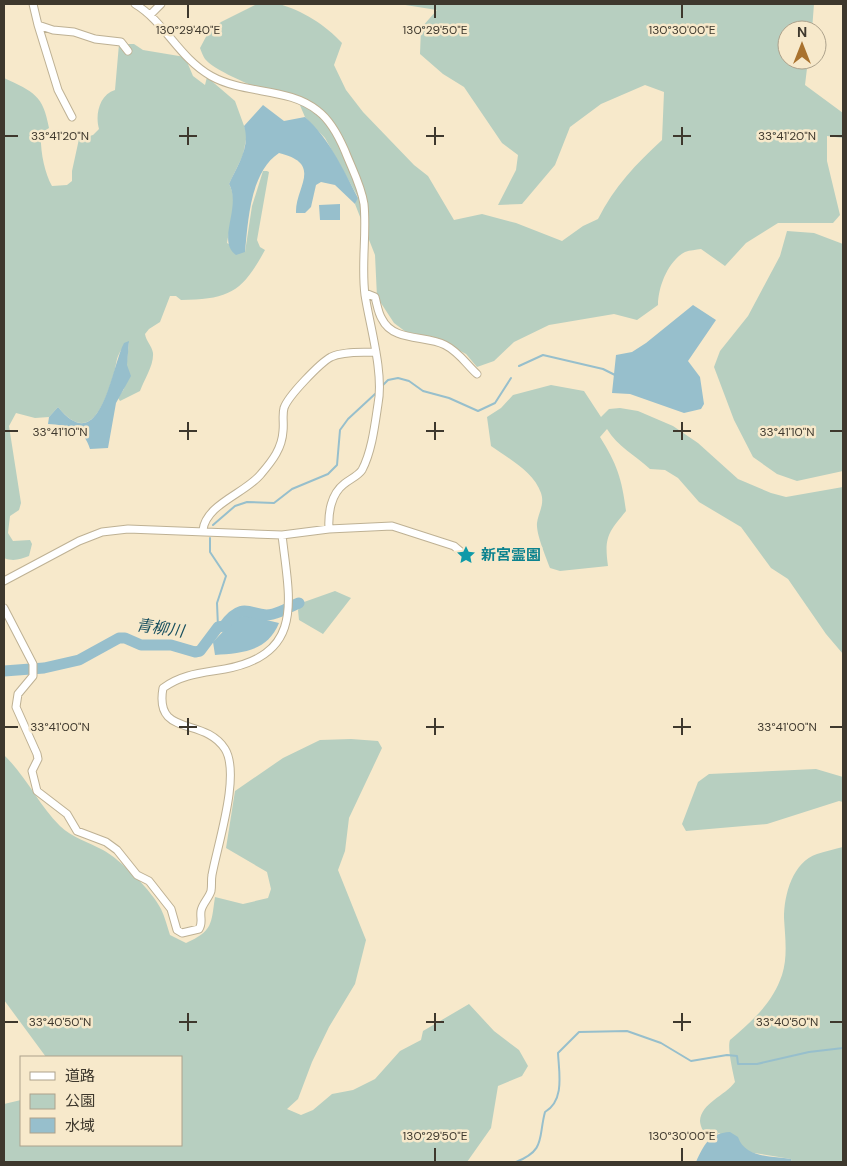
<svg xmlns="http://www.w3.org/2000/svg" width="847" height="1166" font-family="'DM Sans','Noto Sans JP',sans-serif">
<style>
.green{fill:#b7cfc0}
.water{fill:#97bfcc}
.lines{fill:none;stroke-linecap:round;stroke-linejoin:round}
.stream{stroke:#97bfcc;stroke-width:2}
.river{stroke:#97bfcc;stroke-width:11}
.minor-casing{stroke:#beb194;stroke-width:9}
.minor{stroke:#fff;stroke-width:7}
.ticks{fill:none;stroke:#3e382d;stroke-width:2}
.labels{text-anchor:middle;dominant-baseline:central;stroke-width:5;stroke-linejoin:round;paint-order:stroke}
.culture-label{font-size:15px;font-weight:bold;fill:#0d838f;stroke:#f7e9cb;text-anchor:start}
.water-label{font-size:16px;font-style:italic;fill:#19505f;stroke:#f7e9cb}
.ticks-label{font-size:12px;text-anchor:middle;fill:#3e382d;stroke:#f7e9cb;stroke-width:5;stroke-linejoin:round;paint-order:stroke}
</style>
<rect width="100%" height="100%" fill="#f7e9cb"/>
<path class="green" d="M279,4c22,6 47,21 63,39l-8,22 12,25 17,22 51,53 14,11 26,44 28,-6 34,9 46,18 21,-15 15,-7c16,-32 38,-55 64,-79l2,-48 -19,-7 -44,19 -31,23 -15,38 -33,39 -24,1 18,-35 2,-15 -16,-12 -38,-56 -21,-13 -23,-20 1,-26 16,-18 -38,-6h415l-2,26h-25v30h21l-3,25 38,28v25l-16,-2v25l13,54 -7,8h-55l-32,20 -21,23 -24,-17c-5,1 -11,1 -16,3 -17,9 -27,35 -27,53l-21,15 -23,-6 -65,11 -35,17 -20,19 -17,6 -11,-13 -32,-17 -28,-5 -12,-9 -17,-26 -2,-42 -20,-51 3,-7 -33,-59 -20,-21 -6,-14c-21,-7 -82,-29 -94,-44 -2,-3 -4,-8 -5,-11l8,-15 13,-11 34,-17z
M119,44h15l9,6 42,7 8,19 12,9 2,-8 28,24 12,33 -4,21 -14,29c10,18 1,40 -2,59l18,9 7,-46 11,-35h4l2,1 -12,68 3,7 5,3c-23,42 -35,49 -84,50l-5,-4h-6l-10,26 -11,7 -4,5c1,7 7,12 8,19 1,12 -9,27 -13,38l-20,10 -2,-3 6,-9 5,-47c-3,3 -8,7 -10,12 -3,5 -3,13 -5,19 -9,30 -24,74 -56,34l-9,10 -14,1 -19,-5 -7,13 12,77 -2,7 -9,6 -2,17 5,8 17,-1 2,4 -3,12c-9,3 -15,6 -25,2v-480c30,14 39,17 45,50l-8,5c-1,16 3,39 11,53l15,-1 5,-4v-10l7,-32 14,-4 6,-6c-4,-14 0,-34 16,-39z
M787,231l27,2 29,11v227l-46,10 -20,-7 -24,-17 -19,-37 -20,-53 6,-16 28,-35 32,-60z
M551,385l33,6 17,26 8,-8 11,-1 18,3 35,15 25,17 40,36 33,14 15,4 57,-10v167l-17,-20 -38,-55 -17,-11 -30,-41 -42,-25 -21,-24 -13,-8 -15,-1c-15,-14 -33,-23 -43,-40l-7,8c17,27 22,42 26,74 -18,22 -22,26 -18,55l-48,5 -10,-3c-4,-11 -14,-34 -13,-45 1,-10 8,-18 4,-30 -7,-21 -33,-35 -50,-47l-4,-29 14,-9 12,-13z
M335,591l16,7 -28,36 -24,-14 -1,-10 6,-8z
M351,739l27,2 4,7 -33,70 -4,33 -7,19 28,70 -11,44 -26,43 -17,35 -14,37 -11,10 14,6 12,-5 19,-16 21,-4 22,-11 25,-28 21,-11 2,-9 46,-27 25,27 25,19 9,16 -6,10 -24,10 -7,42 -24,34h-463v-58l17,-4v45h160v-88h-135l-42,-57v-245c22,21 34,49 56,71 13,12 28,16 43,24 17,9 50,42 58,59 4,8 6,17 9,26l16,8c27,-12 25,-19 29,-46l28,7 25,-6 3,-9 -4,-17 -41,-24 9,-57 48,-33 37,-18z
M816,769l27,8v25l-4,-1 -72,23 -81,7 -4,-7 16,-42 11,-8z
M843,847v315h-51l-1,-3 -43,-7 -29,-19 -12,7c-2,-5 -7,-14 -7,-19 1,-18 25,-25 35,-39 -2,-10 -8,-34 -5,-42 23,-20 42,-36 52,-65 6,-18 3,-39 2,-57 0,-24 9,-56 33,-64 9,-3 18,-5 26,-7z"/>
<path class="water" d="M263,105l21,16 21,-4c24,21 38,52 53,81l-3,6 -20,-19 -14,-3 -5,3 -5,22 -6,6h-9c-1,-26 28,-49 -17,-60 -29,19 -31,69 -34,99l-9,3c-20,-14 6,-48 -7,-71 8,-18 22,-37 15,-58z
M340,204v16h-20l-1,-15z
M693,305l23,15 -28,41 12,16 4,27 -3,5 -17,4 -54,-19 -18,-1 4,-38 16,-3 14,-9z
M129,341l-2,24 4,11 -15,27 -8,45 -18,1c-6,-21 -22,-24 -42,-25l1,-7 9,-10c43,53 53,-39 66,-64z
M246,615l33,8c-12,29 -37,30 -64,32l-2,-13 23,-24z
M730,1132l8,5c7,21 33,19 53,22l1,3h-96c8,-17 13,-29 34,-30z"/>
<g class="lines">
<path class="stream" d="M519,366l24,-11 60,14 12,6
M383,385l5,-5 10,-2 11,3 14,10 26,7 29,13 17,-8 16,-25
M213,525l22,-19 12,-4 27,1 18,-14 36,-15 9,-9 3,-35 8,-11 27,-25
M210,538v14l16,24 -9,27 1,24
M516,1162c30,-12 22,-24 29,-50 20,-12 14,-39 13,-59l21,-21 48,-1 34,12 30,18 36,-6 10,1 1,8h19l52,-12 34,-4"/>
<path class="river" d="M4,671l40,-3 35,-8 40,-22h6l16,7h30l24,7 5,-1 18,-24 6,-1c21,-29 29,-6 49,-12 9,-2 18,-8 26,-11"/>
<g class="minor-casing">
<path id="minor" d="M33,4l5,21 15,5 21,2 21,7 26,3 7,9
M135,4c30,18 43,53 76,72 34,19 78,11 107,35 12,9 21,26 27,40 7,18 16,34 19,53 3,30 -3,61 1,91 5,32 19,78 13,109 -3,20 -6,47 -16,66 -4,6 -12,9 -18,14 -13,10 -16,29 -15,45
M150,15l11,-11
M38,25l20,65 14,27
M365,293l10,4c2,7 3,16 7,22 11,23 44,16 63,26 14,7 21,19 32,29
M203,530c3,-26 43,-37 58,-56 12,-14 21,-26 22,-43 1,-8 -1,-16 1,-23 4,-12 36,-45 47,-51 13,-6 31,-4 45,-5
M4,581l75,-40 23,-9 26,-3 154,6 47,-6 63,-3 62,20 13,11
M4,608l29,56v12l-15,18 -2,13 21,47 1,5 -6,12 5,20 30,23 10,17 29,11 11,8 20,25 12,6 22,28 6,21 5,3 17,-4c4,-6 1,-11 2,-18 1,-7 8,-13 10,-20 1,-5 0,-11 1,-16 5,-29 29,-100 13,-126 -21,-33 -71,-11 -62,-61 19,-14 39,-15 62,-19 81,-15 64,-71 57,-134"/>
</g>
<use href="#minor" class="minor"/>
</g>
<path class="ticks" d="M188,5v13M435,5v13M682,5v13M188,127v18M435,127v18M682,127v18M5,136h13M179,136h18M426,136h18M673,136h18M830,136h12M188,422v18M435,422v18M682,422v18M5,431h13M179,431h18M426,431h18M673,431h18M830,431h12M188,718v17M435,718v17M682,718v17M5,727h13M179,727h18M426,727h18M673,727h18M830,727h12M188,1013v18M435,1013v18M682,1013v18M5,1022h13M179,1022h18M426,1022h18M673,1022h18M830,1022h12M435,1148v13M682,1148v13"/>
<defs>
<g id="sight-bare" transform="scale(1.5)"><path d="M0-6L1.8-2.2L6-1.7L2.9 1.2L3.7 5.4L0 3.3L-3.7 5.4L-2.9 1.2L-6-1.7L-1.8-2.2Z" fill="#0f9aa8" stroke="#f7e9cb" stroke-width="2.5" paint-order="stroke"/></g>
</defs>
<g fill-rule="evenodd">
<use href="#sight-bare" x="466" y="555"/>
</g>
<g class="labels">
<g class="culture-label">
<text x="481" y="555">新宮霊園</text>
</g>
<g class="water-label">
<text transform="translate(160 628) rotate(8)">青柳川</text>
</g>
</g>
<g class="ticks-label">
<text x="188" y="34">130°29'40"E</text>
<text x="435" y="34">130°29'50"E</text>
<text x="682" y="34">130°30'00"E</text>
<text x="60" y="140">33°41'20"N</text>
<text x="787" y="140">33°41'20"N</text>
<text x="60" y="436">33°41'10"N</text>
<text x="787" y="436">33°41'10"N</text>
<text x="60" y="731">33°41'00"N</text>
<text x="787" y="731">33°41'00"N</text>
<text x="60" y="1026">33°40'50"N</text>
<text x="787" y="1026">33°40'50"N</text>
<text x="435" y="1140">130°29'50"E</text>
<text x="682" y="1140">130°30'00"E</text>
</g>
<rect width="847" height="1166" fill="none" stroke="#3e382d" stroke-width="10"/>
<rect x="20" y="1056" width="162" height="90" fill="#f7e9cb" stroke="#ada28c"/>
<rect x="30" y="1072" width="25" height="8" fill="#ffffff" stroke="#ada28c"/>
<text x="65" y="1081" font-size="15" fill="#3e382d">道路</text>
<rect x="30" y="1094" width="25" height="15" fill="#b7cfc0" stroke="#ada28c"/>
<text x="65" y="1106" font-size="15" fill="#3e382d">公園</text>
<rect x="30" y="1118" width="25" height="15" fill="#97bfcc" stroke="#ada28c"/>
<text x="65" y="1131" font-size="15" fill="#3e382d">水域</text>
<g transform="translate(802 45)"><circle r="24" fill="#f7e9cb" stroke="#ada28c"/>
<path d="M0-4L9 19L0 12L-9 19Z" fill="#a9722e"/>
<text y="-8" font-size="14" font-weight="bold" text-anchor="middle" fill="#3e382d">N</text>
</g>
</svg>
